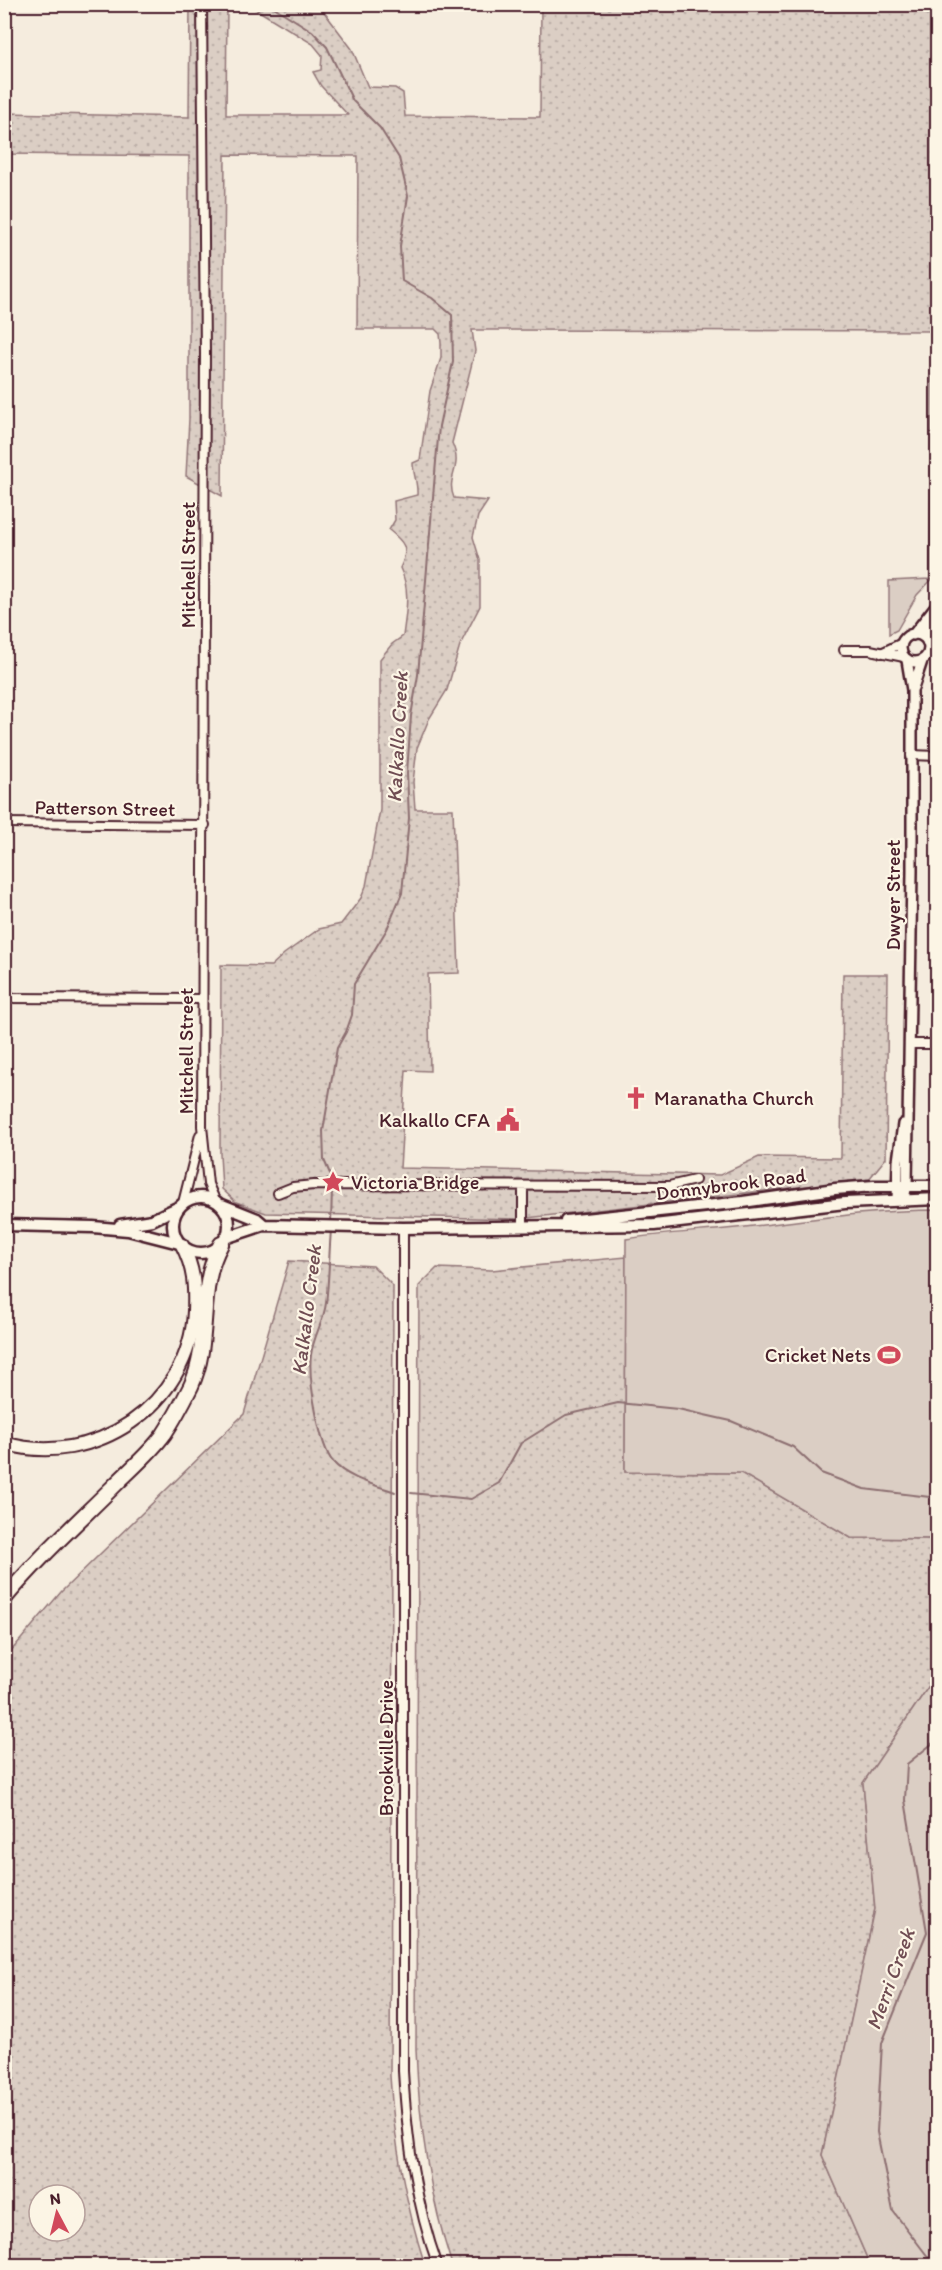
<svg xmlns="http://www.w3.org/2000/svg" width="942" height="2270" font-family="Itim,sans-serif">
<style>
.grass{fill:url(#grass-dots);stroke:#927678;stroke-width:1.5;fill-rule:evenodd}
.green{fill:#dbcec4;stroke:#927678;stroke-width:1.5}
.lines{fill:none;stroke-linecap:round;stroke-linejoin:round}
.stream{stroke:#8c6e70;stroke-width:2}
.minor-casing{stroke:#4a1f2b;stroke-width:12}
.tertiary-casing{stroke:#4a1f2b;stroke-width:14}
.secondary-casing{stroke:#4a1f2b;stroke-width:15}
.trunk-casing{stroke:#4a1f2b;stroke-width:16}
.motorway-casing{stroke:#4a1f2b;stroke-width:18}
.minor{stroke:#fcf5e5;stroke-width:8}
.tertiary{stroke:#fcf5e5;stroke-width:9}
.secondary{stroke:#fcf5e5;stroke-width:10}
.trunk{stroke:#fcf5e5;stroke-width:12}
.motorway{stroke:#fcf5e5;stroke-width:14}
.labels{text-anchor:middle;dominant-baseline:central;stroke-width:4.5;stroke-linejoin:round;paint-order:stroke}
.street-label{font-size:20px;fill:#4a1f2b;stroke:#fcf5e5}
.poi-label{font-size:20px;fill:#4a1f2b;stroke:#fcf5e5;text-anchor:start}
.water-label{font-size:21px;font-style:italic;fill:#704d53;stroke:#fcf5e5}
</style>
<defs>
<pattern id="grass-dots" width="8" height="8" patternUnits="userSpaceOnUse" patternTransform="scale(1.5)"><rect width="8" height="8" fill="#dbcec4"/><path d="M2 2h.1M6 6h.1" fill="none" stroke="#bdb0a9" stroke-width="1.8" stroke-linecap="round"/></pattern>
</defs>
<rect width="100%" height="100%" fill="#f5ecde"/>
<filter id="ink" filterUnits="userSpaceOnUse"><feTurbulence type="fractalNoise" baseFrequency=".0167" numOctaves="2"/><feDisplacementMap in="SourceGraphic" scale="12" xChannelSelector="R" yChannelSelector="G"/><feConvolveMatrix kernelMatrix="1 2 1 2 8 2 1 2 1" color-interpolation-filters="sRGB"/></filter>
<g filter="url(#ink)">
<path class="grass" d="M318,4l34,45 16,38 27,1 8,5 2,23 135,1 1,-112h394l-4,326 -459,-1 3,21 -23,92c12,26 -7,33 2,55l34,3 -10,15 -5,21 7,23v46l-20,39 -13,45 -18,29 -12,29 -4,34 2,27h38l6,164 -31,1 2,97 -24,-1 -6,98 320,7 39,-18 82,1 2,-184h45l-2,184 -17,21 -351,40 -252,-6 -30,-11 -14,-13 -2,-35 1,-189 50,1 13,-12 35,-25 22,-5 20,-26 5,-12 14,-76v-151l12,-15 11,-8c3,-24 8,-46 -3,-68 10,-20 4,-26 -11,-38l6,-10 -1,-19 23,-6c1,-12 -4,-21 -4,-32l7,-3 10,-69 11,-33v-15l-1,-9 -5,-5h-78l1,-173 -133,-1 -3,341 -36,-20 3,-57v-263l-184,-2v-41l184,4 1,-112h37l-1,110h122l-27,-29 -8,-14 8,-2 1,-15 -9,-11 -64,-39z
M626,1257l-1,215 116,1 110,65 86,1v135l-74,109 12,126 -53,246 48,110h-418c-23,-70 -33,-141 -36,-215l3,-764 18,-18 55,2z
M289,1261l84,5 20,20 -3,790c4,65 15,127 35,189h-420v-607l56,-66 183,-178zM39,2195h36v36h-36z"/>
<path class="green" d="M933,234l5,58 -1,282 -20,21 -20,35 -8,4v-53l41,-2z
M937,1210v329l-86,-1 -110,-65 -116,-1 1,-233c36,-6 73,-7 110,-11 68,-7 132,-18 201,-18z
M937,1674v591h-67l-48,-110 53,-246 -12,-126z"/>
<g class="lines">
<path class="stream" d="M269,4l43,27 15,16 26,54 27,27 19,30 9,38 -8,50 2,35 30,17 20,17 1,47 -14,64 -21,249 -7,41 -4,57 2,45 -7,75 -15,36 -33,55 -2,31 -6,17 -9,16 -14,83 1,29 7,16 1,6
M331,1224l1,-36
M331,1230c-2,24 -2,49 -5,73 -2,18 -13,34 -15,52 -3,23 8,90 22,107 14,16 42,23 62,30
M411,1493l60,6 28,-16 22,-40 45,-28 52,-12 60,6 53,12 62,26 28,26 43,16 74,9
M935,2266l-42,-55 -16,-79 5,-89 45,-111 -22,-132 2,-36 31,-25"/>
<g class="minor-casing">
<path id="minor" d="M202,4l3,349 -3,773 6,58 8,18
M927,642l11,2
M844,650h26l34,7
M881,653l21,-10
M926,658l12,-6
M911,755l27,1
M4,823l201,2
M4,998l198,1
M909,1044h29
M278,1193l15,-6 21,-2 355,1 26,-6
M183,1203l17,-68
M523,1227v-41
M403,1228v843c4,66 12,132 35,195"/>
</g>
<g class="tertiary-casing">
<path id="tertiary" d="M901 648a14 14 0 1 1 28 0a14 14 0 1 1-28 0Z
M913,635l25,-32
M925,638l7,-25
M913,688l9,-27
M897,1200l8,-6 2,-9 5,-313v-182l-5,-30
M897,1200l1,-39 5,-37"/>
</g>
<g class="secondary-casing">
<path id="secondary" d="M173 1225a28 28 0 1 1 56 0a28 28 0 1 1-56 0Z
M222,1205l35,14 7,6
M566,1221l177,-19 92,-13 39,-3h64
M4,1225l89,2 35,3 51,13
M120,1225l32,-5 27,-13
M225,1238l39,-13 139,3 251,-3 191,-22 93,-4"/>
</g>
<g class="trunk-casing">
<path id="trunk" d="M4,1443c89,27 186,-38 190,-132 1,-25 0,-43 -12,-66"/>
</g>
<g class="motorway-casing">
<path id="motorway" d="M4,1599c35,-42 74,-77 112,-115 16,-16 35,-32 48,-50 10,-15 19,-32 27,-48 21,-45 5,-98 30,-142"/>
</g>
<use href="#minor" class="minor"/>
<use href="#tertiary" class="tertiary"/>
<use href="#secondary" class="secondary"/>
<use href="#trunk" class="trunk"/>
<use href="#motorway" class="motorway"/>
</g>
</g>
<defs>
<g id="church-bare" transform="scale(1.8)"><path d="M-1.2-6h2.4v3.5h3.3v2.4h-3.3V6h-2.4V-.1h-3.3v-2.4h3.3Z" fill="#d1495b" stroke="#fcf5e5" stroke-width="2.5" paint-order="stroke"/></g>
<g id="civic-bare" transform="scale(1.8)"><path d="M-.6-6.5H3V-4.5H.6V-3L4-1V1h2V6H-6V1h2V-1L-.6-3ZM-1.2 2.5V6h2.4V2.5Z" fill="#d1495b" stroke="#fcf5e5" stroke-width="2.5" paint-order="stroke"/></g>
<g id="sight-bare" transform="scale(1.8)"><path d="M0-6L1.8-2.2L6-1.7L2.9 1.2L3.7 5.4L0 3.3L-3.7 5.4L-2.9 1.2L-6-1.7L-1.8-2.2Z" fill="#d1495b" stroke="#fcf5e5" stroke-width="2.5" paint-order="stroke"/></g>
<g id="stadium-bare" transform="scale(1.8)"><path d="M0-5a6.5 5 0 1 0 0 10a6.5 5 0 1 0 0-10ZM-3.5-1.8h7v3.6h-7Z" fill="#d1495b" stroke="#fcf5e5" stroke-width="2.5" paint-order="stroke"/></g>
</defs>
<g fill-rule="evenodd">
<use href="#church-bare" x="636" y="1098"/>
<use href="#civic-bare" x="508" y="1120"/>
<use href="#sight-bare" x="333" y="1182"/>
<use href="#stadium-bare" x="889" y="1355"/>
</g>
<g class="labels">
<g class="street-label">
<text transform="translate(188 565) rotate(-90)">Mitchell Street</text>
<text transform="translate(105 808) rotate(1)">Patterson Street</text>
<text transform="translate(893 895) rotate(-90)">Dwyer Street</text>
<text transform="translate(186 1051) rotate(-90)">Mitchell Street</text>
<text transform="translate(731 1184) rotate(-7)">Donnybrook Road</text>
<text transform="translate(386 1748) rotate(-90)">Brookville Drive</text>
</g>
<g class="poi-label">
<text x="654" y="1098">Maranatha Church</text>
<text x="490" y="1120" text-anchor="end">Kalkallo CFA</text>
<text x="351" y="1182">Victoria Bridge</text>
<text x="871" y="1355" text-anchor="end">Cricket Nets</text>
</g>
<g class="water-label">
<text transform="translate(397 737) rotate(-87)">Kalkallo Creek</text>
<text transform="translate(306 1310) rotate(-83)">Kalkallo Creek</text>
<text transform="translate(890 1979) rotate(-70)">Merri Creek</text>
</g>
</g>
<rect width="942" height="2270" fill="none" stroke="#fcf5e5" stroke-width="24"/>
<rect x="12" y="12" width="918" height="2246" fill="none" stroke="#4a1f2b" stroke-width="2" filter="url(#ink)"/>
<g transform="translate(57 2213) rotate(353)"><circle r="28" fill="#fcf5e5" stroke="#b59f9b" stroke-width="1.5"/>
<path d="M0-4.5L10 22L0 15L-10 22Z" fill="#d1495b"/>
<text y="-9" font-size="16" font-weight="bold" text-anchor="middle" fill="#4a1f2b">N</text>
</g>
</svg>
